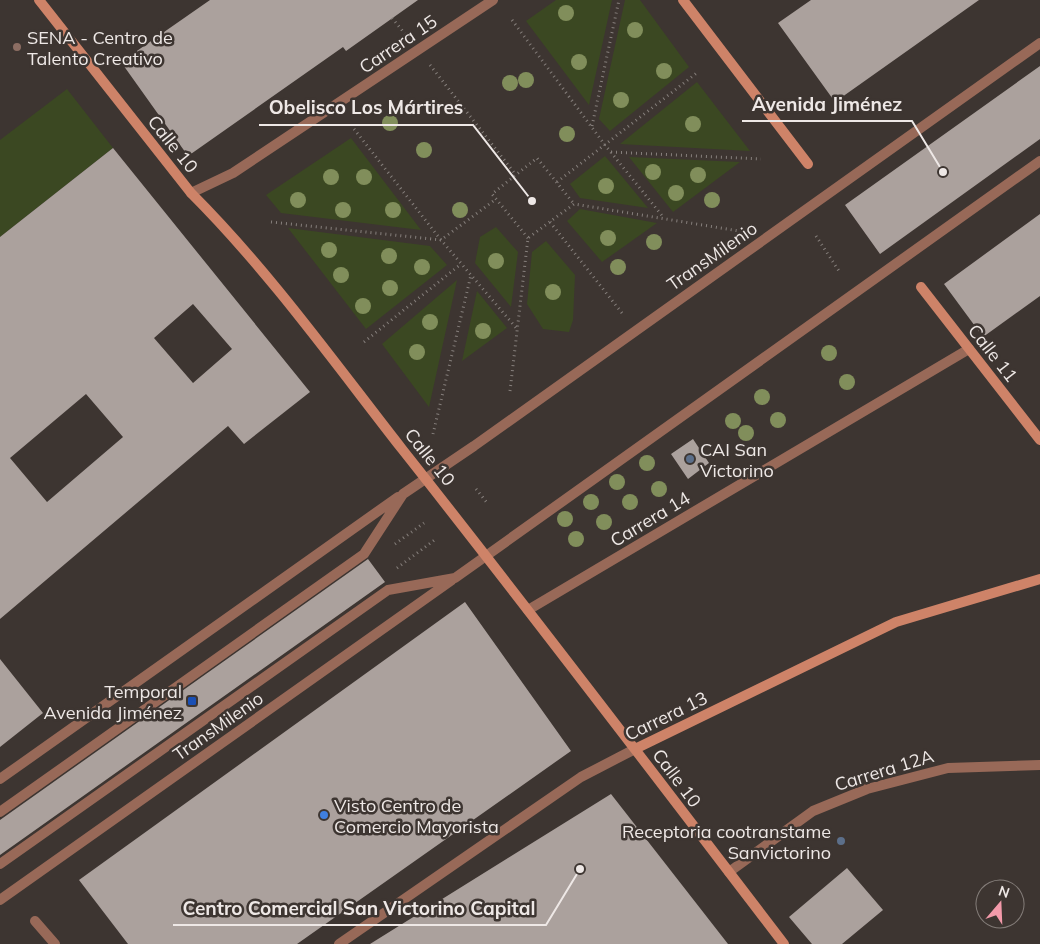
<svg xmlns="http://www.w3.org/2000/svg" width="1040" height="944" font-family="Mulish,sans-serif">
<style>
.green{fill:#3b4822}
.building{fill:#aba19d;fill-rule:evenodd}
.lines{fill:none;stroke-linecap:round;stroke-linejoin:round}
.path{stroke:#87807d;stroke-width:3;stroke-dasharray:1 4;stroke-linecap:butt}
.lane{stroke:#986958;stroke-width:10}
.street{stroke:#986958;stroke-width:10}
.secondary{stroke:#ce8368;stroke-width:10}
.tree{fill:#818e5b}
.education-dot{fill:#8d6e63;stroke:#3d3531;stroke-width:2}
.service-dot{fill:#5c6f8a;stroke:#3d3531;stroke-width:2}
.transit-dot{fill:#1a4fb4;stroke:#3d3531;stroke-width:2}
.shop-dot{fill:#3f7fe0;stroke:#3d3531;stroke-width:2}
.labels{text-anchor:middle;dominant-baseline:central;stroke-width:5;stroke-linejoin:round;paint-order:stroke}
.poi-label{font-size:18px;fill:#eee8e6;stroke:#3d3531;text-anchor:start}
.street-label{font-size:18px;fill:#eee8e6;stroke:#3d3531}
.leader{fill:none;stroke:#eee8e6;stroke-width:2}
.callout-dot{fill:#eee8e6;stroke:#3d3531;stroke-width:2}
.callout-label{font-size:19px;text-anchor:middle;font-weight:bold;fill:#eee8e6;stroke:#3d3531;stroke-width:5;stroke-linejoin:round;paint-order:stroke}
</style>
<rect width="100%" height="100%" fill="#3d3531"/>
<path class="green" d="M556,0h56l-23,105 -63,-84z
M625,0h15l49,67 -79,64 -11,-12z
M697,82l53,69 -130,-7z
M67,89l46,59 -113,89v-97z
M351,138l70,92 -140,-17 -15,-18z
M605,156l43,52 -68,-10 -10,-14z
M629,157l111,5 -67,50z
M580,209l77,14 -55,39 -35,-41z
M496,227l22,25 -7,55 -36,-44 5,-26z
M288,228l142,18 17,19 -81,64z
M546,241l29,34 -2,45 -4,12 -26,-3 -16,-25 5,-52z
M457,280l-28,127 -47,-63z
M477,291l30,37 -45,33z"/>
<path class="building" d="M210,0h208l-72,51 -3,-4 -155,109 -67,-94z
M811,0h168l-144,102 -57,-79z
M1040,66v73l-160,115 -35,-49z
M113,148l197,244 -66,52 -16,-18 -228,193v-382zM193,304l39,45 -39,34 -39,-45zM86,394l37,43 -76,65 -37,-44z
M1040,214v82l-57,41 -39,-53z
M693,439l16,24 -21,16 -17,-25z
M368,559l17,23 -385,273v-35z
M465,602l106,149 -274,193h-169l-49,-64z
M0,659l43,54 -43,34z
M611,794l117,150h-358z
M847,868l36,42 -41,34h-30l-23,-27z"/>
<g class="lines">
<path class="path" d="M392,18l14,17
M512,20l93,125 59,73
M430,65l86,110
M592,126l27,-126
M354,129l87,111 55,-41
M611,152l150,7
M557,182l141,-110
M271,222l170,18 77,90
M550,222l72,91
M816,236l23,35
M528,238l-36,-44 45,-36 37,46
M364,342l97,-78
M510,391l18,-153 46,-34 165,27
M433,434l38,-159
M476,489l12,15
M395,544l29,-21
M397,568l39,-29"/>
<path class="lane" d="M0,779l398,-282
M0,812l364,-258 39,-60 71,-48 566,-403
M0,864l388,-274 67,-12 585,-417
M0,900l452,-320"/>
<path class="street" d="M191,193l42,-20 260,-173
M528,610l441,-261
M729,872l84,-61 54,-22 81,-21 92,-3
M35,921l20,23
M339,944l242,-167 54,-28"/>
<path class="secondary" d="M39,0l152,193c78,78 143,169 211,256 129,163 255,329 382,495
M683,0l125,164
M921,287l119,153
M635,749l261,-127 144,-43"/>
</g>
<g class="tree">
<circle cx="566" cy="13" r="8"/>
<circle cx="635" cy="30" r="8"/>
<circle cx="579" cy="62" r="8"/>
<circle cx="664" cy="71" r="8"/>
<circle cx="526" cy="80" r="8"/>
<circle cx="510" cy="83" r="8"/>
<circle cx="621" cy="100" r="8"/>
<circle cx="390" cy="123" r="8"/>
<circle cx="693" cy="124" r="8"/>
<circle cx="567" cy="134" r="8"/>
<circle cx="424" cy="150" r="8"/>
<circle cx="653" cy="172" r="8"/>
<circle cx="698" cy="175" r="8"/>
<circle cx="331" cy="177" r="8"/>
<circle cx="364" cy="177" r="8"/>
<circle cx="606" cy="186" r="8"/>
<circle cx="676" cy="193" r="8"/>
<circle cx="298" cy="200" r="8"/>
<circle cx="712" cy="200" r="8"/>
<circle cx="343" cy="210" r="8"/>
<circle cx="393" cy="210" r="8"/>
<circle cx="460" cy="210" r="8"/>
<circle cx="608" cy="238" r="8"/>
<circle cx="654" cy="242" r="8"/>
<circle cx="329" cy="250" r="8"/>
<circle cx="389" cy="256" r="8"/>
<circle cx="496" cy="261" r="8"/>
<circle cx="422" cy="267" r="8"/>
<circle cx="618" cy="267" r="8"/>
<circle cx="341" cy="275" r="8"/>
<circle cx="390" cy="288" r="8"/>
<circle cx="553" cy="292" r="8"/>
<circle cx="363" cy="306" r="8"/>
<circle cx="430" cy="322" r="8"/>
<circle cx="483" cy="331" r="8"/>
<circle cx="417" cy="352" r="8"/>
<circle cx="829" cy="353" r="8"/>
<circle cx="847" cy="382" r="8"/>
<circle cx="762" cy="397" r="8"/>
<circle cx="778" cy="420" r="8"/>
<circle cx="733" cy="421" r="8"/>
<circle cx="746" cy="433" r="8"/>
<circle cx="647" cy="463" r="8"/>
<circle cx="617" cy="482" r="8"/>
<circle cx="659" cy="489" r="8"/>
<circle cx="591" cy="502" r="8"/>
<circle cx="630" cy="502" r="8"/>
<circle cx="565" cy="519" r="8"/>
<circle cx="604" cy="522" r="8"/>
<circle cx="576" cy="539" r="8"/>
</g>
<circle class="education-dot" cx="17" cy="47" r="5"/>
<g class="service-dot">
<circle cx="690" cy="459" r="5"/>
<circle cx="841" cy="841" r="5"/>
</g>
<rect class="transit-dot" x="187" y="696" width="10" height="10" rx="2.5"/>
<circle class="shop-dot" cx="324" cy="815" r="5"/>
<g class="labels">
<g class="poi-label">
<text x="27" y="37">SENA - Centro de<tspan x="27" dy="21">Talento Creativo</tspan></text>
<text x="700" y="449">CAI San<tspan x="700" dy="21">Victorino</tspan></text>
<text x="182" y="691" text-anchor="end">Temporal<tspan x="182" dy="21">Avenida Jiménez</tspan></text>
<text x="334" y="805">Visto Centro de<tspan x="334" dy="21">Comercio Mayorista</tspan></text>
<text x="831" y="831" text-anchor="end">Receptoria cootranstame<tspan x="831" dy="21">Sanvictorino</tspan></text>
</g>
<g class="street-label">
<text transform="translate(398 44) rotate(-34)">Carrera 15</text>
<text transform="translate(173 144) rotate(51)">Calle 10</text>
<text transform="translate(712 256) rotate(-35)">TransMilenio</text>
<text transform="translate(993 353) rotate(52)">Calle 11</text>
<text transform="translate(430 457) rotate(51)">Calle 10</text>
<text transform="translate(650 519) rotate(-31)">Carrera 14</text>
<text transform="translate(666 716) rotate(-26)">Carrera 13</text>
<text transform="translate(218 726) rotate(-35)">TransMilenio</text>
<text transform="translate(884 770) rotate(-17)">Carrera 12A</text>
<text transform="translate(677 778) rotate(53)">Calle 10</text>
</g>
</g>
<path class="leader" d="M943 172L912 121H742M532 201L473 125H259M580 869L546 925H173"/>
<g class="callout-dot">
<circle cx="943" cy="172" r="5"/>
<circle cx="532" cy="201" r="5"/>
<circle cx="580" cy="869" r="5"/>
</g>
<g class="callout-label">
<text x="827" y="111">Avenida Jiménez</text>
<text x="366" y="114">Obelisco Los Mártires</text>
<text x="359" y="915">Centro Comercial San Victorino Capital</text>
</g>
<g transform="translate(1000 904) rotate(19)"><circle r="24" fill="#3d3531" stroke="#847d79"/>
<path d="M0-4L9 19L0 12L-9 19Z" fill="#f39aaa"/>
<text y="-8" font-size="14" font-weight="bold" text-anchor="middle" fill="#eee8e6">N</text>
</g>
</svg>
